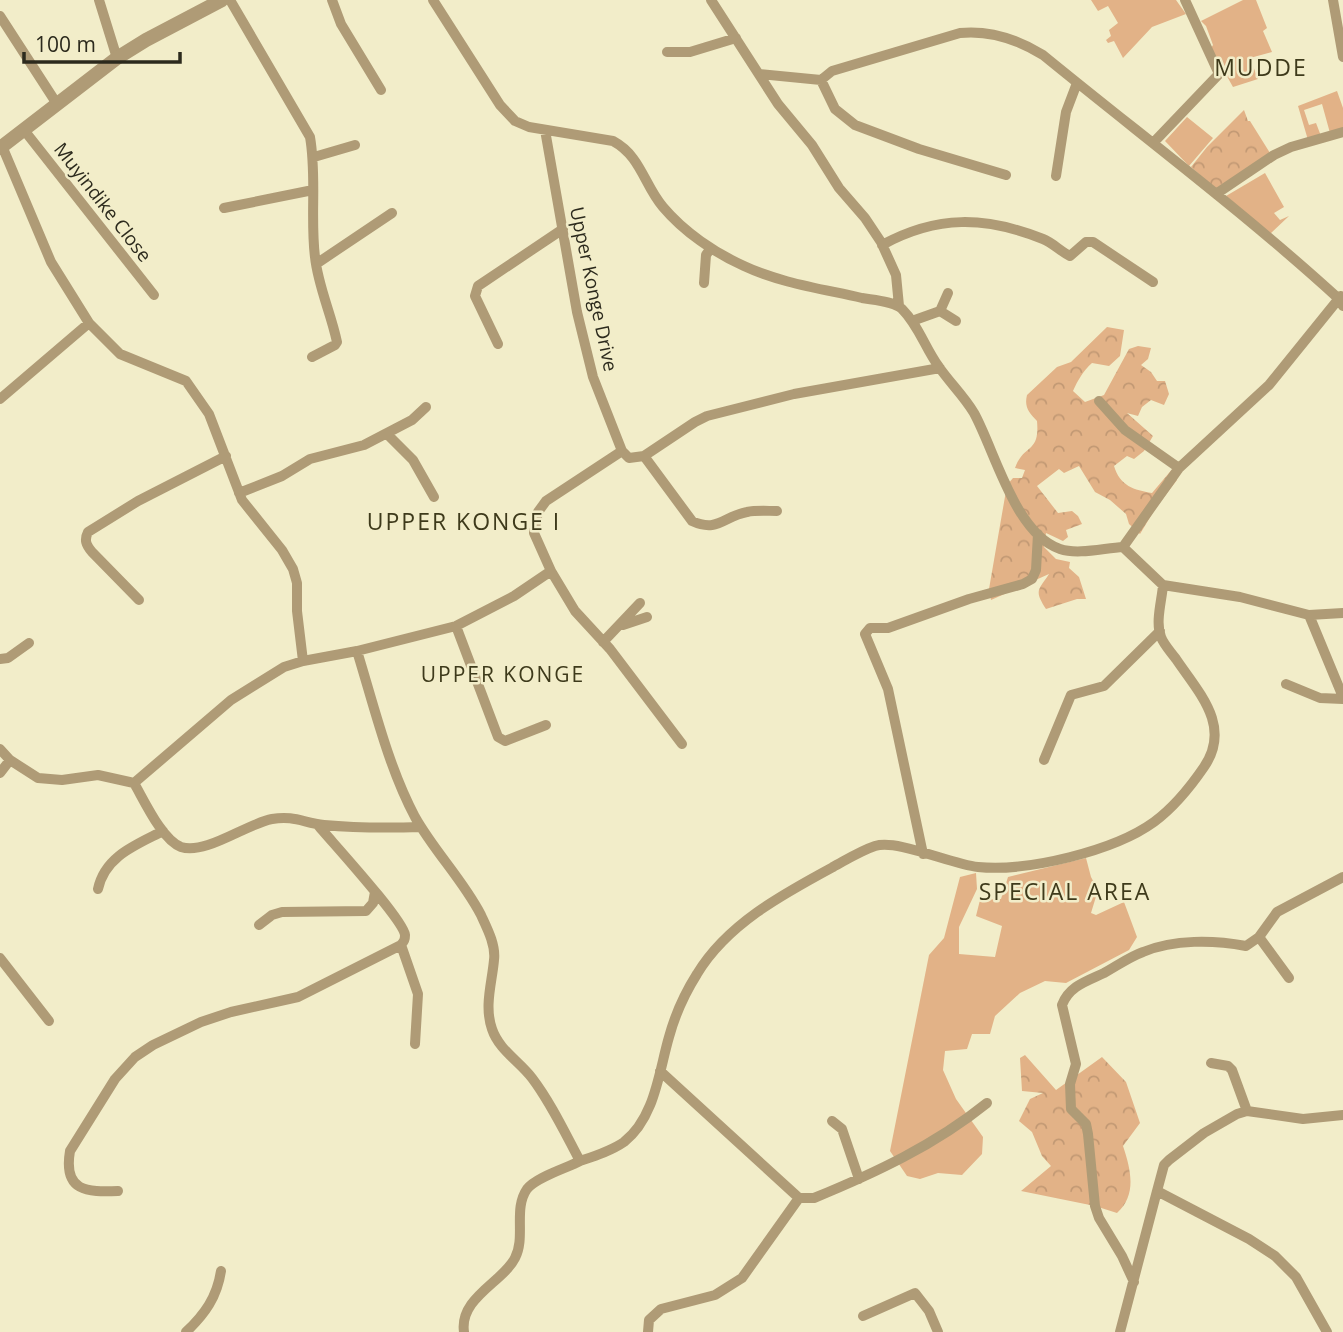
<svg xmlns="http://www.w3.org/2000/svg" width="1343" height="1332" font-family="'Open Sans',sans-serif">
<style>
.green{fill:#e2b287}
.forest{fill:url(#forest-crowns)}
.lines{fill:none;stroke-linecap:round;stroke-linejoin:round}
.minor{stroke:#af9b76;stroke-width:10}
.tertiary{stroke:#af9b76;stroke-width:14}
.labels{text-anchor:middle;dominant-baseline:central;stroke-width:5;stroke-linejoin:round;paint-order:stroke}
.street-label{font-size:19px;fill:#2c2a1d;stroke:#f2edc9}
.neighbourhood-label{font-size:21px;letter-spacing:2px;fill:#3e3a1b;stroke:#f2edc9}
.quarter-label{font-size:23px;letter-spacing:2px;fill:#3e3a1b;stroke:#f2edc9}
</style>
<defs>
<pattern id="forest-crowns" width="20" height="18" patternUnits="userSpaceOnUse" patternTransform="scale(1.75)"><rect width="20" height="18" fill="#e2b287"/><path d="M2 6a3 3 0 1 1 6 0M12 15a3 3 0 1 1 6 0" fill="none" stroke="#c29974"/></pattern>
</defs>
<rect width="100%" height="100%" fill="#f2edc9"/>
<path class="green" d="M1091,0h85l10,14 -34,13 -29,31 -9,-17 -6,2 -2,-3 5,-4 -2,-6 9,-7 -10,-17 -10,5z
M1243,0h13l11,28 -4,3 9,21 -22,6 8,21 -25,8 -22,-39 2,-3 -7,-19 -5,-5z
M1337,91l6,17v20l-13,5 -8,-29 -18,6 5,15 7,-2 5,13 -13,4 -10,-34z
M1187,117l26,21 -24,28 -24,-25z
M1265,173l19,34 -10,6 6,7 9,-4 -19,18 -44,-38z
M1086,858l5,19 7,13 -7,23 5,2 28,-13 13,35 -8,13 -63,33 -21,-2 -25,12 -25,23 -5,18h-18l-5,15 -22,2 -2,19 13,29 27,38 -1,17 -20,21 -24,-2 -18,6 -13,-3 -17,-25 39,-196 15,-17 16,-61 16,-4 1,16 -18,38v27l36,3 7,-31 -26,-10 4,-16 21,-1 7,-22z"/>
<path class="forest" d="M1244,110l4,11h2l20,32 -53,37 -26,-23 16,-20z
M1107,327l17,3 -4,26 -11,10 -17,-3c-9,8 -14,17 -19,28l12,11 19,-7 25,-46 9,-3 13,2 -3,11 -7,6 10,7 6,9h8l4,13 -5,11 -13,-5 -9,7 -4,9 -11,-3 26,23 -9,15 -10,8 -7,-3 -13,10c6,20 20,24 38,27l22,-26 3,13 -22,29 -15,25 -11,-10 -3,-10 -16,-14 -15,-8 -16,-26 -15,7 -5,-4 -22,17 21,27 14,-2 6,5 4,8 -16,6 2,7 -5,4 -17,-8 -2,14 12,12 14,3 -1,6 10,9 7,22h-9l-31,10c-12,-19 -8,-18 3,-35l-58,26 -2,-11 18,-104 6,-7h9l3,-8 -10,-2c9,-25 25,-14 22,-47 -8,-8 -13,-14 -10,-26l30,-28 14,-5z
M1025,1055l31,35 46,-33 24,25 14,41 -17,23c8,24 14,49 -6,67l-22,-7 -74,-15 30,-25 -9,-10 -10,-24 -13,-11 11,-22 13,-6 -21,-2 -2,-33z"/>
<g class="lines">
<path class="minor" d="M99,0l18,58
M230,0l80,137c7,40 0,81 5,120 3,29 16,56 22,85l-2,3 -23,12
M332,0l9,24 40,66
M711,0l67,104 34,41 27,43 26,30 16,24 15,33 3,31
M1333,0l10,57
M0,16l57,88
M667,52h23l46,-14
M759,74l62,6 11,-9 128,-38c30,-3 57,6 83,22 99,81 202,158 296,244l4,7
M821,80l14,29 20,16 64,24 87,26
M24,130l130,165
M545,130l32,182 16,65 29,74 7,7 15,-2 48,65c26,12 32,-5 55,-9 9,-2 20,-1 30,-1
M1154,142l65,-68 -34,-74
M2,146l49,116 38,61 31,31 66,27 23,33 33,86 40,50 11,19 4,14v28l6,50
M314,157l41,-12
M1056,176l10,-64 11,-29
M1216,194l58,-39 17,-8 52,-15
M224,208l89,-18
M882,245c55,-30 103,-29 161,-6 10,4 17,12 27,17l16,-14h7l60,40
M316,264l76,-51
M704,283l2,-28 5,-7
M940,311l8,-18
M912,321l28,-10 16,10
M498,344l-23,-48 3,-10 85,-57
M0,399l89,-76
M1099,401l26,29 54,38
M387,434l26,26 21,37
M622,451l-76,50 -8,11 -4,21 17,38 24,40 35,38 72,95
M644,456l51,-34 12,-6 87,-22 146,-26
M239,493l43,-17 28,-17 54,-14 48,-25 14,-13
M1123,547l56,-79 90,-83 72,-89
M1163,585l77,12 69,18 34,82
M139,600l-47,-48c-6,-7 -8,-12 -4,-20l50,-31 88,-45
M1309,615l34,-2
M623,625l24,-8
M456,626l42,111 7,4 41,-16
M603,642l37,-39
M357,651c17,55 31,115 58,166 19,34 48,63 66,98 6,13 15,30 13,45 -2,23 -10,46 -2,69 7,21 27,32 40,49 19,25 33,55 48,83 15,-5 31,-10 44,-19 31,-24 35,-71 45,-105 6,-22 16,-44 28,-63 30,-50 86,-80 136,-107 13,-7 27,-16 42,-21 23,-7 75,18 103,21 49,5 136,-16 176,-45 19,-14 37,-36 50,-55 28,-41 -5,-74 -28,-108 -5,-7 -12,-14 -15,-22 -6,-15 1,-37 2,-52l-40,-38c-19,1 -45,8 -63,2 -45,-15 -65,-98 -86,-136 -10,-17 -24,-30 -35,-46 -14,-19 -20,-41 -37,-58 -8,-8 -29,-9 -40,-11 -39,-9 -82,-15 -118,-32 -29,-13 -60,-34 -81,-59 -19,-22 -22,-51 -50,-66l-84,-14 -14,-6 -15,-16 -67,-105
M0,659l8,-1 21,-15
M1286,684l34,14 23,1
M0,749l10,11 28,18 24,2 36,-5 36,8
M1044,760l27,-65 33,-9 56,-55
M0,773l10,-13
M134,783l97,-83 53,-33 19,-6 54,-10 99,-25 58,-30 37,-25
M134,783c10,17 28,57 47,64 25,8 65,-23 91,-28 22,-4 32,4 52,6 32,3 65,3 97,2
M923,854l-35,-165 -23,-55 5,-6h18l81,-29 54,-15 9,-5 4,-9 2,-36
M98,889c7,-33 38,-44 65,-58
M259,925l13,-10 10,-3 84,-1 7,-8 2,-11
M1259,937l30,41
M401,945l17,49 -3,50
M0,958l49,63
M1211,1063l17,3 4,4 15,41
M660,1071l139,127h15c61,-25 121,-53 173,-95
M832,1121l10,8 17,50
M118,1191c-31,1 -55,1 -48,-40l45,-72 20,-22 18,-12 48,-23 30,-10 67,-15 103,-52c3,-4 4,-5 4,-10 -2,-16 -74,-94 -88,-111
M1134,1282l-12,-26 -23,-38 -4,-12 -7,-72 -2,-10 -15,-15 -1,-25 6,-20 -14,-59c7,-19 25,-24 42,-32 13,-7 25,-16 39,-21 31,-13 71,-12 103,-6l13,-9 18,-25 66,-35
M863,1316l52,-23 14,18 9,21
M186,1332c19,-18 31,-35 35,-61
M464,1332c-5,-34 39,-50 51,-74 11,-21 -2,-49 12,-69 9,-12 40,-21 53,-28
M648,1332l1,-12 12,-11 54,-14 27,-17 57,-80
M1120,1332l37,-141
M1327,1332l-31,-55 -21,-21 -26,-17 -92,-48 7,-26 5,-5 35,-27 33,-19 10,-3 56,8 40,-4"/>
<path class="tertiary" d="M0,148l117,-90 29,-18 76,-40"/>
</g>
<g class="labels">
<g class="street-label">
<text transform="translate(103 202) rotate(52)">Muyindike Close</text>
<text transform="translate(594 289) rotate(78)">Upper Konge Drive</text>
</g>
<g class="neighbourhood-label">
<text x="503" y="674">UPPER KONGE</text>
</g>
<g class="quarter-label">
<text x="1261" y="67">MUDDE</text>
<text x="464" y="521">UPPER KONGE I</text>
<text x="1065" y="891">SPECIAL AREA</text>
</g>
</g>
<path d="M24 52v10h156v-10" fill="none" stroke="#2c2a1d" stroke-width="3.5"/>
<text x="35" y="52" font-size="21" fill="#2c2a1d" stroke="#f2edc9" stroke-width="5" paint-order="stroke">100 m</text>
</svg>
